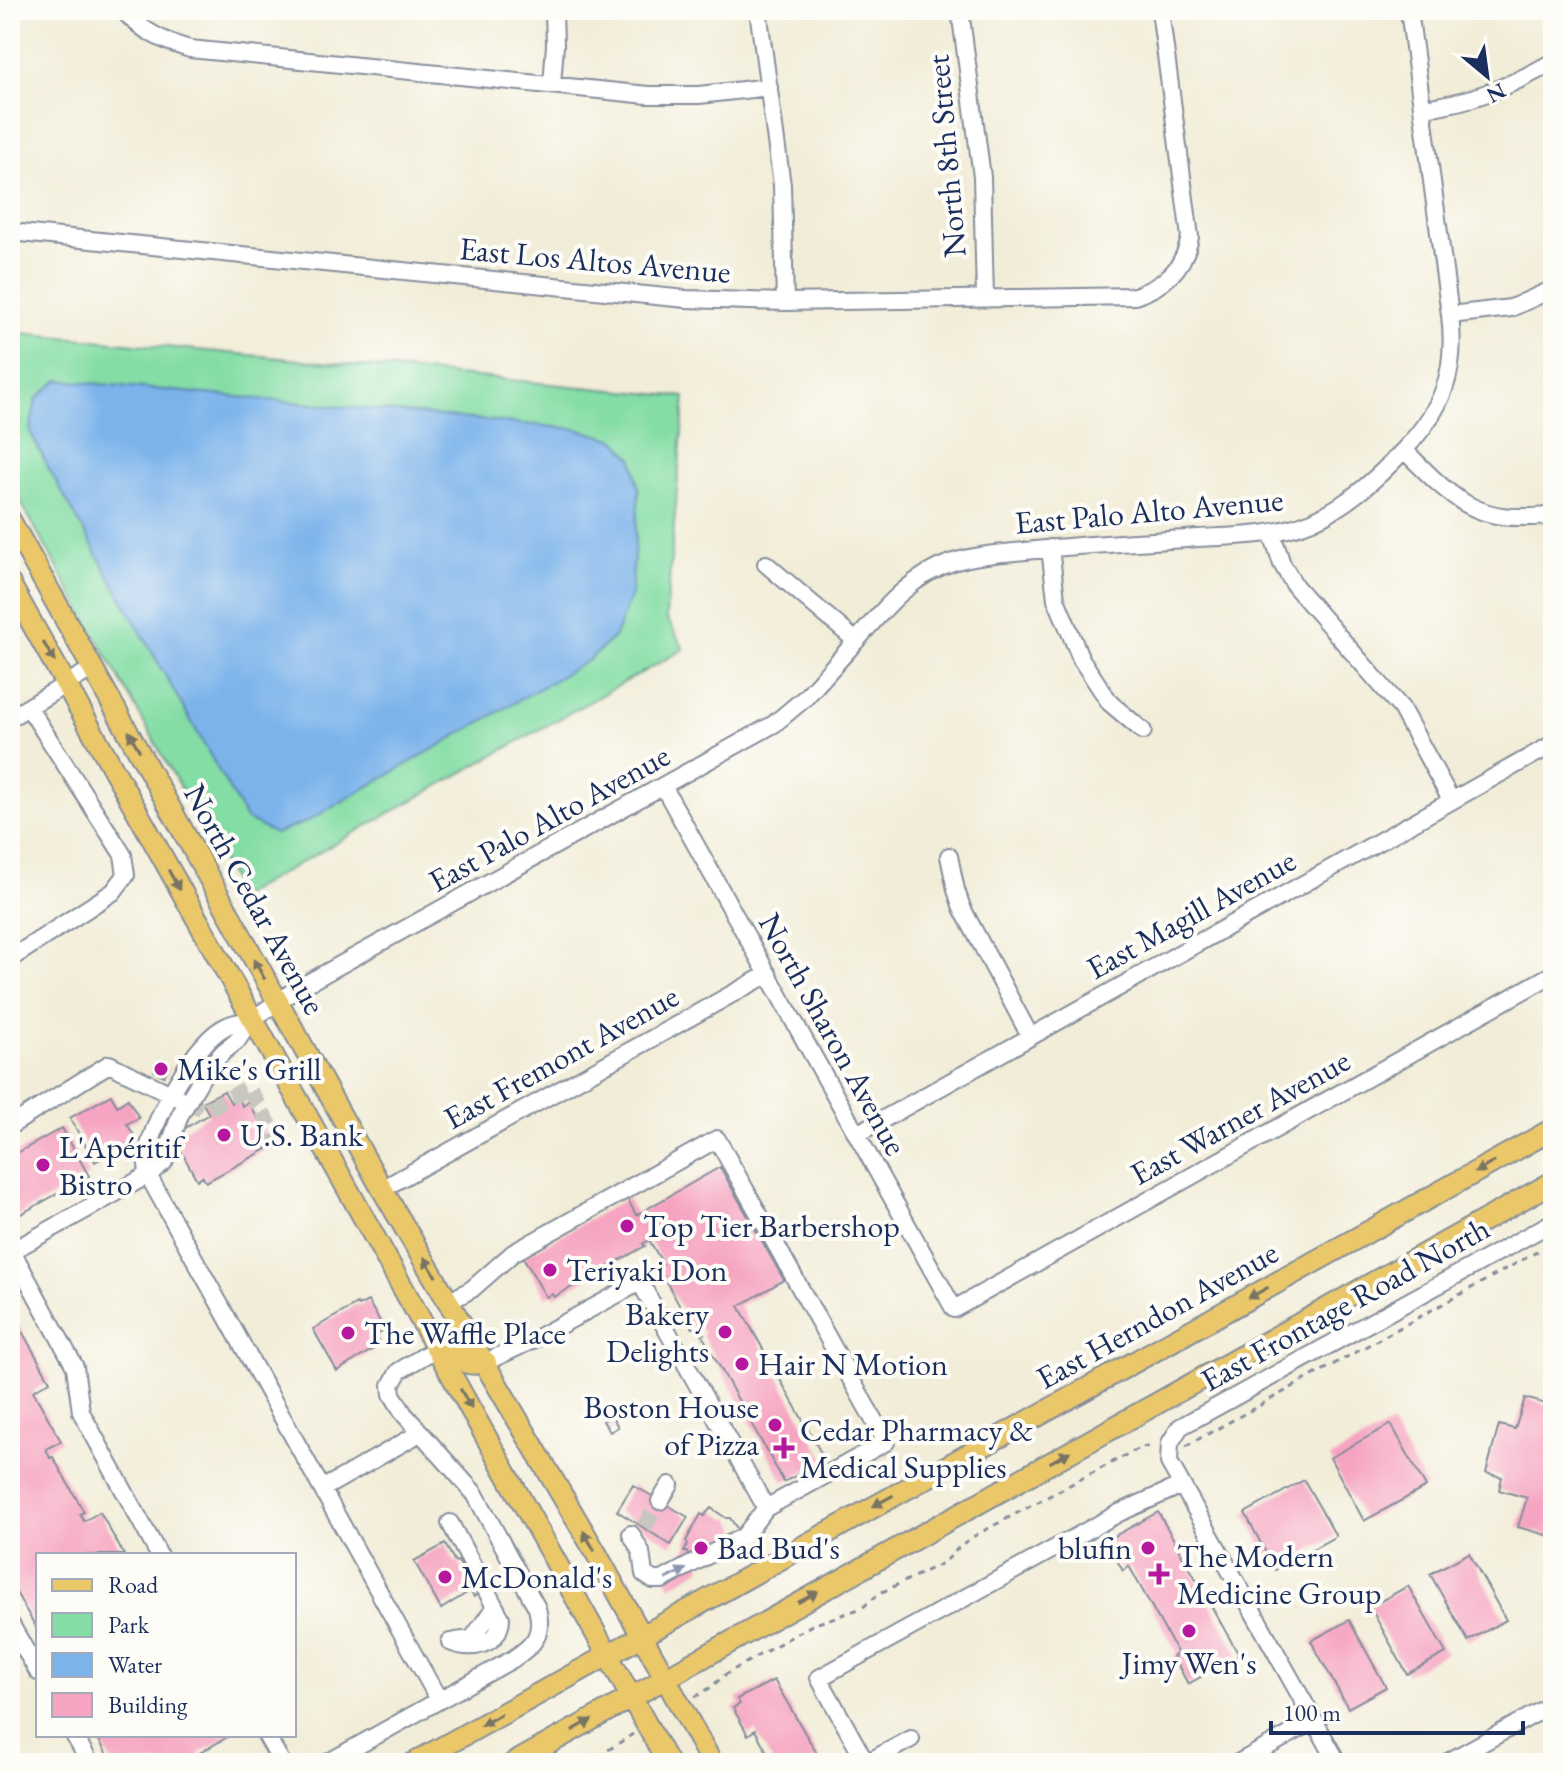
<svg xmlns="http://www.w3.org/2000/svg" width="1563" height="1773" font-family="'EB Garamond',serif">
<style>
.green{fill:#83dda4;stroke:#4f8681;stroke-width:2}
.water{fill:#7cb3eb;stroke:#4c71a4;stroke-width:2}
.building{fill:#f6a4c1}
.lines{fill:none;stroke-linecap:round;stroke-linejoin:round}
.minor-tunnel{stroke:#c7c7c0;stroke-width:16;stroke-dasharray:16 8;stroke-linecap:butt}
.minor-casing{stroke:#868e9b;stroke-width:20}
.major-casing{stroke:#868e9b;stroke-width:24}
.path{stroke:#868e9b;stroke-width:3;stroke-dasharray:6 6;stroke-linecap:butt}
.minor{stroke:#fff;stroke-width:16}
.major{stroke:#eac769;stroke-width:20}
.oneway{fill:#787363}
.oneway2{fill:#8d97ae}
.poi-dot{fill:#b5179e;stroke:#fdfcf7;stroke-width:3}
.labels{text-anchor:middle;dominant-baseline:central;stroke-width:8;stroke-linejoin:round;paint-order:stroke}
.street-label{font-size:32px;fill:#1b2f5e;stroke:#fdfcf7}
.poi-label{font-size:32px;fill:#1b2f5e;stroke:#fdfcf7;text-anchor:start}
</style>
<rect width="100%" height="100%" fill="#fdfcf7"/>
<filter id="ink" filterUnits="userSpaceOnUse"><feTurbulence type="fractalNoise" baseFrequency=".0125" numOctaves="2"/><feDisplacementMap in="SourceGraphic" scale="16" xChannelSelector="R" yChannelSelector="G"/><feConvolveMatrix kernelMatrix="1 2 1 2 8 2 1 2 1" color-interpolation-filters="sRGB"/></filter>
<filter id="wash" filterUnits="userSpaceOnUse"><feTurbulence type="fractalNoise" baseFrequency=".006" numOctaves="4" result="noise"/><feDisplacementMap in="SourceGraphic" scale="32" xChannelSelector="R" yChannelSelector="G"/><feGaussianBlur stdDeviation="1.8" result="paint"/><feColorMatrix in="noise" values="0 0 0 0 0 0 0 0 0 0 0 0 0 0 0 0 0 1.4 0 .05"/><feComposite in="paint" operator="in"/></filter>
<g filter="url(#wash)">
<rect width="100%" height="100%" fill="#f2edd8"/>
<path class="green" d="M10,332l675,65 -19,220 18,32 -443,247 -231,-413z"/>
<path class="water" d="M58,380l519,49 39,11 17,19 6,32 -8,104 -16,41 -26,24 -283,162 -31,12 -29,-15 -197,-350 -19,-38 6,-32z"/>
<g id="blocks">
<path class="building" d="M158,1063l11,5 -5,8 -10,-5z
M224,1091l7,12 8,-5 3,8 6,-4 22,37 -8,4 5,6 -61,33 -4,-6 -5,4 -21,-38 6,-4 -3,-6 30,-18 -7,-12z
M111,1095l6,11 11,-7 11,19 -12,6 9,15 -41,23 -25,-44z
M62,1128l27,48 -79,44v-63z
M720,1167l64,113 -45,26 86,154 -41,22 -82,-147 2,-1 -4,-6h-8l-34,-61 5,-3 -14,-24 -6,4 2,2 -91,51 -2,-3 -6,3 -23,-40 104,-59 9,17z
M368,1301l17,29 -10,6 5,9 -43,26 -24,-42 44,-25 1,2z
M10,1310l40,71 -17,10 28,50 -15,8 4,9 3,-1 31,55 -4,2 4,7 16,-9 24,43h-86v76l-28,-49z
M1525,1398l28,8v131l-35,-10 9,-29 -28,-8 3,-13 -16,-4 13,-48 16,4z
M612,1416l6,11 -8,5 -7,-11z
M1391,1424l35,63 -62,34 -34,-63z
M1304,1480l32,56 -61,34 -30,-57z
M633,1485l55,32 -17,28 -54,-34z
M711,1508l15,10h4l10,15 -43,26 5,9 -32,19 -7,-15 26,-14 -2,-6h-3l4,-8 -2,-3 15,-27 3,2z
M1158,1512l81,143 -51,29 -15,-28 5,-2 -49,-88 -6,5 -17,-30z
M445,1544l10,18 3,-1 19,33 -3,3 -4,-6 -29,18 -27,-48z
M1469,1553l37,67 -38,21 -38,-67z
M1408,1586l38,67 -39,21 -37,-67z
M1349,1620l37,67 -38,21 -37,-67z
M774,1680l45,77 -10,6h-36l-18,-33 -7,5 -15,-27 7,-4 -3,-5z
M96,1735h135l-33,19 5,9h-91z"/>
</g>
</g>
<g filter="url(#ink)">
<use href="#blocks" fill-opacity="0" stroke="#868e9b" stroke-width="2"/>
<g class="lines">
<path class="minor-tunnel" d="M187,1102l19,8 42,-22 38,64
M644,1527l16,-26"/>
<g class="minor-casing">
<path id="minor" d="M123,10c19,21 39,31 67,39l458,46h51l70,-8
M758,10l24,175 3,117
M960,10l22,167 3,121
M552,85l3,-40 -1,-35
M1422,108c49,-5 88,-22 131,-46
M10,232l676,67 99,3 350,-6c30,-10 49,-28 55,-59l-30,-227
M1450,315l61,-7 42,-19
M1404,450c36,35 63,69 118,67 10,0 21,1 31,-3
M1272,534l10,30 13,22 106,122 50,92
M1050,548l6,51 25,60 29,44 33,28
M766,564l90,77c28,-32 54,-65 97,-79 26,-8 55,-9 83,-12 54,-6 109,-8 163,-12 39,-2 77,-2 113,-17 36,-16 64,-42 91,-70 40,-42 54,-78 47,-136l-41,-305
M10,718l83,-50
M663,786l291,523 599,-335
M949,856l7,34 6,18 68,128
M10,959l103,-67 13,-17 -3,-20 -94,-147
M251,1020c-7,2 -17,2 -24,6 -32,14 -76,96 -80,130 -1,6 1,13 1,19l291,525
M10,1126l99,-62 70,34
M857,1134l696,-390
M382,1189l386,-215
M450,1301l22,-12 41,-36 204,-114 169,303 -120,66 -126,-226 -105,57 -49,23
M322,1489l98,-56
M660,1501l10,-16
M450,1523l51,95c-1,28 -29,33 -51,24
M631,1534l10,18 3,22 9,6h9l82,-44 22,-28
M159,1555l-78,-143 -6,-45 -63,-116 136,-76 16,-13 16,-47 25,-43 18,-20 14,-11 14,-21 44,-30 479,-266 31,-26 51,-57
M10,1623l28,49
M456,1641l16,-2 23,-32
M74,1735l16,28
M266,1735l16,28
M327,1763l186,-104c21,-14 31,-24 24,-51l-62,-114 -71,-80 -12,-20 -1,-9 8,-14 38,-23
M866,1763l-47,-85 300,-165 63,-28
M866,1763l45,-24
M1238,1763l76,-42
M1338,1763l-169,-301 1,-19 10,-16 373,-205
M1446,1763l107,-59"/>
</g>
<g class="major-casing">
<path id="major" d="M10,520l372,669 214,364 116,210
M10,584l658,1179
M445,1335c11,20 15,34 41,27
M414,1763l1139,-634
M514,1763l1039,-581"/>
</g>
<path class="path" d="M1186,1446l367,-203
M695,1697l15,-9 16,-14 86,-49 50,-17 18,-15 65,-31 16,-17 15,-10 165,-88 13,-1
M588,1763l45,-29"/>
<use href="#minor" class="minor"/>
<use href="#major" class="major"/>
</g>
<defs><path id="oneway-solid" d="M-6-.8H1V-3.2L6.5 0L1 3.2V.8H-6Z" transform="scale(2)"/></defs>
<g class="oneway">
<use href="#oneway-solid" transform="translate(49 652) rotate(60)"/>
<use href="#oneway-solid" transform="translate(134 741) rotate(-119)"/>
<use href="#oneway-solid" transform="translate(174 880) rotate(61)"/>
<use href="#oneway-solid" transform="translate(259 969) rotate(-119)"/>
<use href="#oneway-solid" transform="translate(1485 1167) rotate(151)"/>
<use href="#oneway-solid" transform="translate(430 1267) rotate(-121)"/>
<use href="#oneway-solid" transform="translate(1258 1293) rotate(151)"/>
<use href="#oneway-solid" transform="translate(466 1399) rotate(61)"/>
<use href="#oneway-solid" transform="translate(1060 1457) rotate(-29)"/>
<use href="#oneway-solid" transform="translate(883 1501) rotate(151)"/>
<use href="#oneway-solid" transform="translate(589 1541) rotate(-120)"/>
<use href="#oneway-solid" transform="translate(808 1597) rotate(-29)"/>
<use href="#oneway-solid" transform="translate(491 1720) rotate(151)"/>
<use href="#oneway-solid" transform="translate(582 1725) rotate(-29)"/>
</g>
<use class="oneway2" href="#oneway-solid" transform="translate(676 1574) rotate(-27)"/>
</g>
<g class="poi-dot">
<circle cx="161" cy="1069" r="8"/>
<circle cx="224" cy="1135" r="8"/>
<circle cx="43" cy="1165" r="8"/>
<circle cx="627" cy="1226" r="8"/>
<circle cx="550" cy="1270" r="8"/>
<circle cx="725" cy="1332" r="8"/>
<circle cx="348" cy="1333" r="8"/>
<circle cx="742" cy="1364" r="8"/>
<circle cx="775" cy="1425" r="8"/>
<path d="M780 1436h8v8h8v8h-8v8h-8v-8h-8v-8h8z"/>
<circle cx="701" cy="1548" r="8"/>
<circle cx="1148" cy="1548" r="8"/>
<path d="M1155 1562h8v8h8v8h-8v8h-8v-8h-8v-8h8z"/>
<circle cx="445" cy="1577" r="8"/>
<circle cx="1189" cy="1631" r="8"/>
</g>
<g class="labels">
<g class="street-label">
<text transform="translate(946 156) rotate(-95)">North 8th Street</text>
<text transform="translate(595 260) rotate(5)">East Los Altos Avenue</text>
<text transform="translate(1149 511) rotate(-5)">East Palo Alto Avenue</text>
<text transform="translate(549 818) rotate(-29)">East Palo Alto Avenue</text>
<text transform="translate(255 899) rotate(61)">North Cedar Avenue</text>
<text transform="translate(1191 914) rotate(-29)">East Magill Avenue</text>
<text transform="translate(833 1034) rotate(61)">North Sharon Avenue</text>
<text transform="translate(561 1057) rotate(-29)">East Fremont Avenue</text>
<text transform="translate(1240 1117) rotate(-29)">East Warner Avenue</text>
<text transform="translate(1345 1304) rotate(-29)">East Frontage Road North</text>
<text transform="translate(1157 1315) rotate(-29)">East Herndon Avenue</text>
</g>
<g class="poi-label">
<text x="177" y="1069">Mike's Grill</text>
<text x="240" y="1135">U.S. Bank</text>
<text x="59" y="1147">L'Apéritif<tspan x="59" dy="37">Bistro</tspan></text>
<text x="643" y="1226">Top Tier Barbershop</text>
<text x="566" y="1270">Teriyaki Don</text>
<text x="709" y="1314" text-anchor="end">Bakery<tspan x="709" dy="37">Delights</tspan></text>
<text x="364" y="1333">The Waffle Place</text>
<text x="758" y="1364">Hair N Motion</text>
<text x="759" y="1407" text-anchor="end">Boston House<tspan x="759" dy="37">of Pizza</tspan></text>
<text x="800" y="1430">Cedar Pharmacy &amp;<tspan x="800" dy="37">Medical Supplies</tspan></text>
<text x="717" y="1548">Bad Bud's</text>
<text x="1132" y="1548" text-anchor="end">blufin</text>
<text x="1177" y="1556">The Modern<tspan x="1177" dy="37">Medicine Group</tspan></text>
<text x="461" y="1577">McDonald's</text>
<text x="1189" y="1663" text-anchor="middle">Jimy Wen's</text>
</g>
</g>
<rect width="1563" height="1773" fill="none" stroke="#fdfcf7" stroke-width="40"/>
<rect x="36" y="1553" width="260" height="184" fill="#fdfcf7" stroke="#a3aaba" stroke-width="2"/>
<rect x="52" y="1579" width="40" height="12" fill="#eac769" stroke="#a3aaba" stroke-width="2"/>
<text x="108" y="1593" font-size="24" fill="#1b2f5e">Road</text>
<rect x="52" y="1613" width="40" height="24" fill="#83dda4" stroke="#a3aaba" stroke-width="2"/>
<text x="108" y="1633" font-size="24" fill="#1b2f5e">Park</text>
<rect x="52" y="1653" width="40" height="24" fill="#7cb3eb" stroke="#a3aaba" stroke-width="2"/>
<text x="108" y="1673" font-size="24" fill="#1b2f5e">Water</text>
<rect x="52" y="1693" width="40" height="24" fill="#f6a4c1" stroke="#a3aaba" stroke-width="2"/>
<text x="108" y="1713" font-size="24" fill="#1b2f5e">Building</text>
<g transform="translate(1487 76) rotate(151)" stroke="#fdfcf7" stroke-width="6" paint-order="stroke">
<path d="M0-6L14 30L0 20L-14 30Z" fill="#1b2f5e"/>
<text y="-12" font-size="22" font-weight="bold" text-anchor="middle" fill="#1b2f5e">N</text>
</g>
<path d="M1271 1721v12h252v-12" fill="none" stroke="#1b2f5e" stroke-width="4"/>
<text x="1283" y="1721" font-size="24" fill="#1b2f5e" stroke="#fdfcf7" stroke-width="6" paint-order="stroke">100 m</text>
</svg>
